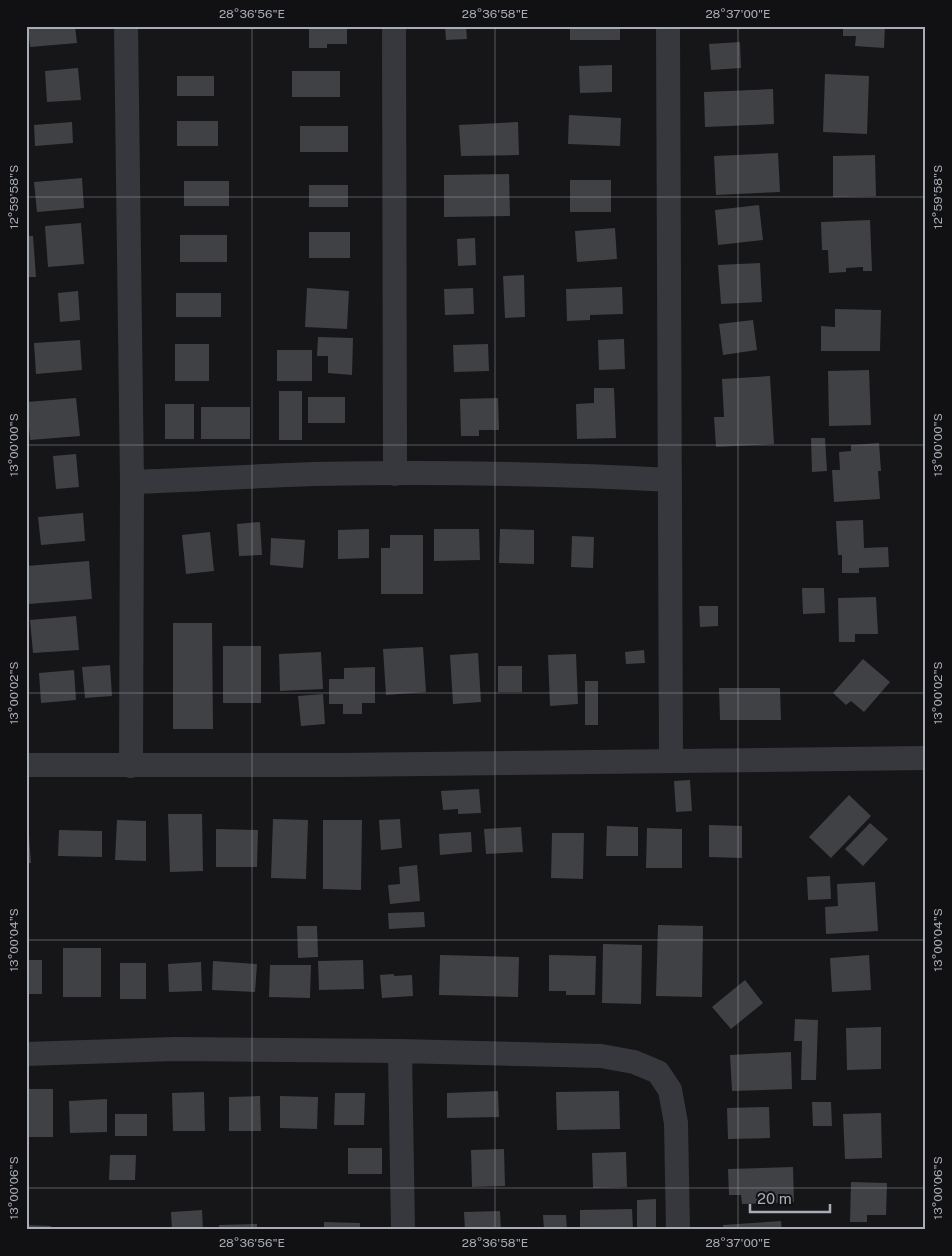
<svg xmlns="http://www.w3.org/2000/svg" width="952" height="1256" font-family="'Public Sans',sans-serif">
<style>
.building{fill:#404145}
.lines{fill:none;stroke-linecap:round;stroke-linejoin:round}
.street{stroke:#37383d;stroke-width:24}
.ticks{fill:none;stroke:#a8adb8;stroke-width:1;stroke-opacity:0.45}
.neatline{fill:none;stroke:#a8adb8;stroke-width:2}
.ticks-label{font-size:12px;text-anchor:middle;fill:#a8adb8}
</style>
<rect width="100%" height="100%" fill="#161618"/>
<path class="building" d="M28,26h47l2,17 -47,4z
M309,26h38v18h-20v4h-18z
M445,26h21l1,13 -21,1z
M570,26h50v14h-50z
M843,26h42l-1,22 -29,-2 1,-10h-13z
M740,42l1,26 -30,2 -2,-26z
M612,65v27l-32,1 -1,-27z
M78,68l3,32 -34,2 -2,-31z
M292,71h48v26h-48z
M825,74l44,2 -2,58 -44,-2z
M177,76h37v20h-37z
M773,89l1,35 -69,3 -1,-35z
M569,115l52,3 -1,28 -52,-2z
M177,121h41v25h-41z
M72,122l1,21 -38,3 -1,-21z
M518,122l1,33 -58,1 -2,-31z
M300,126h48v26h-48z
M778,153l2,39 -64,3 -2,-39z
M875,155l1,41 -43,1v-41z
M509,174l1,42 -66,1v-42z
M82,178l2,30 -47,4 -3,-30z
M570,180h41v32h-41z
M184,181h45v25h-45z
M309,185h39v22h-39z
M759,205l4,35 -45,5 -3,-35z
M870,220l2,51h-9v-4l-17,1v4l-17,1 -1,-23h-6l-1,-28z
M81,223l3,41 -36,3 -3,-41z
M615,228l2,31 -40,3 -2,-31z
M309,232h41v26h-41z
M180,235h47v27h-47z
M26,236h7l3,41h-10z
M475,238l1,27 -18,1 -1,-27z
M760,263l2,39 -41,2 -3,-39z
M524,275l1,42 -20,1 -2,-42z
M622,287l1,27 -33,1v5l-23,1 -1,-32z
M307,288l42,3 -2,38 -42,-2z
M473,288l1,26 -29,1 -1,-26z
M78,291l2,29 -20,2 -2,-29z
M176,293h45v24h-45z
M835,309l46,1 -1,41h-59v-25l14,1z
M753,320l4,30 -34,5 -4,-31z
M318,337l35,1 -1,37 -24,-2v-17h-11z
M624,339l1,30 -26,1 -1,-30z
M80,340l2,30 -46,4 -2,-31z
M175,344h34v37h-34z
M488,344l1,27 -35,1 -1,-27z
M277,350h35v31h-35z
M869,370l2,55 -42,1 -1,-55z
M770,376l4,68 -58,3 -2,-30h10l-2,-38z
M594,388h20l2,50 -39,1 -1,-35 18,-1z
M279,391h23v49h-23z
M308,397h37v26h-37z
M76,398l4,38 -50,4 -3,-38z
M498,398l1,32h-20v6h-18l-1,-37z
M165,404h29v35h-29z
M201,407h49v32h-49z
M811,438h14l2,33 -15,1z
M879,443l2,28h-3l2,28 -46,3 -2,-32h8l-1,-18 12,-1v-6z
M76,454l3,33 -23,2 -3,-33z
M83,513l2,28 -44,4 -3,-28z
M863,520l1,28 24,-1 1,20 -30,1v5h-17v-18h-4l-2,-34z
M260,522l2,33 -23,1 -2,-32z
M369,529v29l-31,1v-29z
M434,529h45l1,31 -46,1z
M500,529l34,1v34l-35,-1z
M210,532l4,39 -28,3 -4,-39z
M390,535h33v59h-42v-46h9z
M572,536l22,1 -1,31 -22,-1z
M271,538l34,2 -2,28 -33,-3z
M89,561l3,38 -64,5 -2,-38z
M802,588h22l1,25 -22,1z
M876,597l2,37h-23v8h-16l-1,-44z
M699,606h19v20l-18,1z
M76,616l3,34 -46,3 -3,-33z
M173,623h39l1,106h-40z
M223,646h38v57h-38z
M423,647l3,45 -40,3 -3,-46z
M644,650l1,13 -19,1 -1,-12z
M321,652l2,37 -43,2 -1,-37z
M478,653l3,49 -28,2 -3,-49z
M576,654l2,50 -28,2 -2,-51z
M863,659l27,23 -26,30 -13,-11 -5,4 -13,-12z
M110,665l2,31 -27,2 -3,-31z
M498,666h24v26h-24z
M375,667v36h-13v11h-19v-10h-14v-25h15v-11z
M74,670l2,30 -35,3 -2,-30z
M585,681h13v44h-13z
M719,688h61l1,32h-61z
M323,694l2,30 -24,2 -3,-30z
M690,780l2,31 -16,1 -2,-31z
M479,789l2,24 -23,1v-5l-15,1 -2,-19z
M849,795l22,21 -40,42 -22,-21z
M168,814h34l1,57 -33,1z
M273,819l35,1 -2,59 -35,-1z
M400,819l2,29 -21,2 -2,-30z
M117,820l29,1v40l-31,-1z
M323,820h39l-1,70 -38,-1z
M870,823l18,16 -25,27 -18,-17z
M709,825l33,1v32l-33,-1z
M607,826l31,1v29h-32z
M521,827l2,25 -37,2 -2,-25z
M647,828l35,1v39h-36z
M216,829l42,1 -1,37h-41z
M59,830l43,1v26l-44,-1z
M471,832l1,20 -32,3 -1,-21z
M552,833h32l-1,46 -32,-1z
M29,836l2,27h-5v-26z
M417,865l3,36 -30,3 -2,-19 12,-1 -1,-17z
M830,876l1,23 -23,1 -1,-23z
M875,882l3,49 -52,3 -1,-27 13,-1 -1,-22z
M424,912l1,15 -36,2 -1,-16z
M658,925l45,1 -1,71 -46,-1z
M297,926h20l1,31 -20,1z
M603,944l39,1 -1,59 -39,-1z
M63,948h38v49h-38z
M440,955l79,2 -1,40 -79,-2z
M549,955l47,1 -1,39h-29v-4h-17z
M869,955l2,35 -39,2 -2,-34z
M26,960h16v34h-16z
M363,960l1,29 -45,1 -1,-29z
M213,961l44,3 -2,28 -43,-2z
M201,962l1,29 -33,1 -1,-28z
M120,963h26v36h-26z
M270,965h41l-1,33 -41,-1z
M394,974v2l18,-1 1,21 -31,2 -2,-23z
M745,980l18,23 -32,26 -19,-22z
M795,1019l23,1 -2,60h-15l1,-39h-8z
M881,1027v42l-34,1 -1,-42z
M791,1052l1,37 -60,2 -2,-36z
M26,1089h27v48h-27z
M498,1091l1,26 -52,1v-25z
M619,1091l1,38 -63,1 -1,-38z
M204,1092l1,39h-32l-1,-38z
M335,1093h30l-1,32h-30z
M260,1096l1,35h-32v-34z
M280,1096l38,1 -1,32 -37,-1z
M107,1099v33l-37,1 -1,-32z
M812,1102h19l1,24h-19z
M769,1107l1,31 -42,1 -1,-31z
M881,1113l1,45 -37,1 -2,-45z
M115,1114h32v22h-32z
M348,1148h34v26h-34z
M504,1149l1,37 -33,1 -1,-37z
M626,1152l1,35 -34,1 -1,-35z
M110,1155h26l-1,25h-26z
M793,1167l1,35 -52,2 -1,-9h-12l-1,-26z
M851,1182l36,1 -1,32h-19v7h-17z
M656,1199v31h-19v-30z
M632,1209l1,21h-53v-20z
M202,1210l1,20h-31l-1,-18z
M500,1211l1,19h-36l-1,-18z
M543,1215h23l1,15h-23z
M781,1221l1,9h-58l-1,-5z
M324,1222l36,1v7h-36z
M257,1224v6h-38v-5z
M26,1225l25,1v4h-25z
M68,1227h26v3h-26z"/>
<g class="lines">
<path class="street" d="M126,26l6,456 -1,284
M394,26l1,448
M668,26l3,735
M132,482c61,-2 121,-6 182,-8 119,-2 238,-1 356,6
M26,765h314l586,-7
M400,1051l3,179
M26,1054l149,-5 225,2 201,5 33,6 24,10 12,18 6,33 2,107"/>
</g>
<path class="ticks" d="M252,26v1204M495,26v1204M738,26v1204M26,197h900M26,445h900M26,693h900M26,940h900M26,1188h900"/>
<rect width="952" height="1256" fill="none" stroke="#111113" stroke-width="55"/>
<path d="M750 1204v8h80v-8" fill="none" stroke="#a8adb8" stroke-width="2.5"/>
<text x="757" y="1204" font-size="15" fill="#a8adb8" stroke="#111113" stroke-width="4" paint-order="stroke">20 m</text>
<rect x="28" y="28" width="896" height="1200" class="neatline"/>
<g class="ticks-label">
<text x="252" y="18">28°36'56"E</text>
<text x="495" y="18">28°36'58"E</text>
<text x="738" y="18">28°37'00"E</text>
<text transform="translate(14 197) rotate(-90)" y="4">12°59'58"S</text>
<text transform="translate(938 197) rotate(-90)" y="4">12°59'58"S</text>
<text transform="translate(14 445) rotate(-90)" y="4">13°00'00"S</text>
<text transform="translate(938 445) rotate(-90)" y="4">13°00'00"S</text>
<text transform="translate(14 693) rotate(-90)" y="4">13°00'02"S</text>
<text transform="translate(938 693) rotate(-90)" y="4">13°00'02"S</text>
<text transform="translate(14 940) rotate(-90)" y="4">13°00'04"S</text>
<text transform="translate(938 940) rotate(-90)" y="4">13°00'04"S</text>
<text transform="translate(14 1188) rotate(-90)" y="4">13°00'06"S</text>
<text transform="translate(938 1188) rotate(-90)" y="4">13°00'06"S</text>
<text x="252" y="1247">28°36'56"E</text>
<text x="495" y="1247">28°36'58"E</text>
<text x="738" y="1247">28°37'00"E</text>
</g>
</svg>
